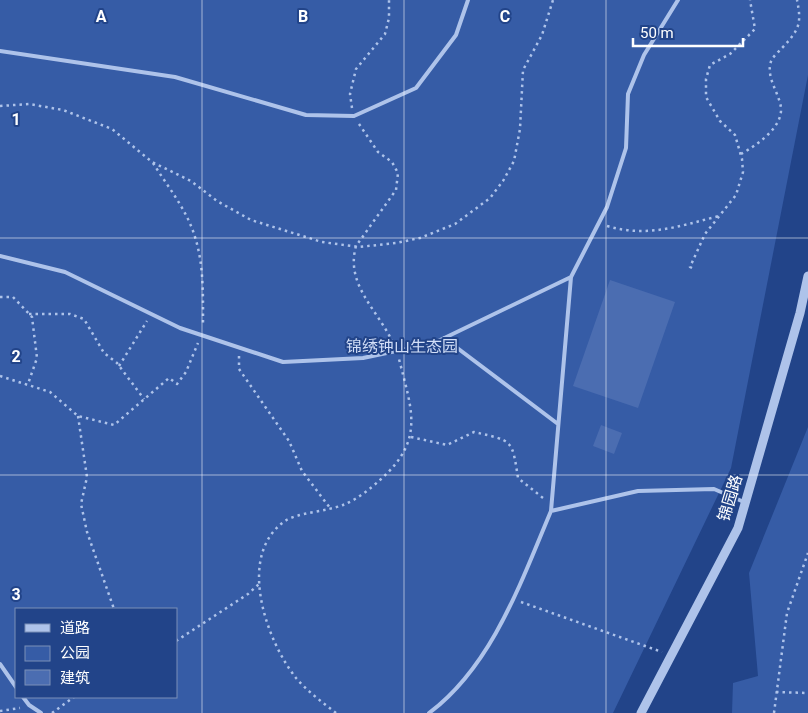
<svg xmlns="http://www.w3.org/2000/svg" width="808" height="713" font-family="Roboto,'Noto Sans SC',sans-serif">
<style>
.green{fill:#365ca6;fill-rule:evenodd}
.building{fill:#4b6db1}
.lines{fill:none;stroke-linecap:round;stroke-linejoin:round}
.path{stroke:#aec3ea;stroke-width:2.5;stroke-dasharray:2.5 4;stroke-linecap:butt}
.service{stroke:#aec3ea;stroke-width:4}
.tertiary{stroke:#aec3ea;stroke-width:9}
.grid{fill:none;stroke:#fff;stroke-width:1;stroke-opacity:0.55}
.labels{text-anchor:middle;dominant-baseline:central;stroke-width:4;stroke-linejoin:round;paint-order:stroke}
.park-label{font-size:16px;fill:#d3dff8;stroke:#224489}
.street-label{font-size:16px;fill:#fff;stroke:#224489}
.grid-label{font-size:16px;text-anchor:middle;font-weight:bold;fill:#fff;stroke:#224489;stroke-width:4;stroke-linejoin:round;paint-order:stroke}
</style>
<rect width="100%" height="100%" fill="#224489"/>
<path class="green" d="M0,0h808v75l-77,393 -118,245h-613zM16,609h160v88h-160z
M808,427v286h-76l1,-30 25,-7 -9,-103z"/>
<path class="building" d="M610,280l65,22 -37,106 -65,-22z
M601,425l21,8 -8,21 -21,-8z"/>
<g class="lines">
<path class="path" d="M0,106l29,-2 34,6 49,19 40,33 39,19 26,20 34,19 71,22 37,5 37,-4 24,-5 35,-14 35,-26 13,-17 11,-20 6,-32 3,-59 19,-35 11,-35
M352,108l-2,-14 6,-25 29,-35 4,-16v-18
M359,124l19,28 14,10 6,11 -2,17 -40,56c-11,39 22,64 37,97
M741,154c16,-9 46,-29 39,-51 -4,-15 -15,-29 -8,-44 3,-4 7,-8 10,-11 17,-18 20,-24 15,-48
M153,163c15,24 34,47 42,74 9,28 8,60 8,89
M607,226c40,12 73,0 112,-10
M692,268l-2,-1 15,-33 31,-39 7,-23 -1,-13 -7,-24 -15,-14 -14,-24v-18l4,-14 20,-11 25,-25 -5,-29
M0,297h13l19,20 5,41 -9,26
M29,314h41l14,5 20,34 13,10 27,36
M239,356v13l50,72 13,30 28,37
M119,366l28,-45
M0,376l50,16 28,24 36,9 55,-47 8,6 9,-12 12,-29
M78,416l9,61 -6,27 6,28 27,77
M411,437l36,8 27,-13c39,9 38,7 44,46l25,20
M521,602l141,50
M176,641l72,-47 11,-10
M776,692l32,1
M0,711l20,-3
M52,713l22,-16
M336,713c-14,-11 -29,-22 -40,-35 -30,-38 -60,-123 -11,-157 11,-8 43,-10 58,-16 13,-5 27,-16 37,-25 45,-40 32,-69 19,-121
M774,713l13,-100 21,-60"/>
<path class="service" d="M0,51l175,26 131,38 48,1 62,-28 40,-53 12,-35
M0,256l65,16 115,56 103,34 80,-4 71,-15 137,-66 -20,234 87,-20 76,-2 30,13
M571,277l36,-70 19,-59 2,-54 16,-39 34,-55
M444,338l114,86
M0,664l16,23
M23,697l6,8 12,8
M429,713c63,-47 92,-131 122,-202"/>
<path class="tertiary" d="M641,713l97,-185 62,-215 8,-37"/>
</g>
<path class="grid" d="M202,0v713M404,0v713M606,0v713M0,238h808M0,475h808"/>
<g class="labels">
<g class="park-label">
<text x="402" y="346">锦绣钟山生态园</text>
</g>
<g class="street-label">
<text transform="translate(730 498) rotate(-73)">锦园路</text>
</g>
</g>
<g class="grid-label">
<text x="101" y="22">A</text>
<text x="303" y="22">B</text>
<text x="505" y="22">C</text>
<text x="16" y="125">1</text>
<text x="16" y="362">2</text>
<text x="16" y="600">3</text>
</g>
<rect x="15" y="608" width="162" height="90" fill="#224489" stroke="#7a8fb8"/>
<rect x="25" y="624" width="25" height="8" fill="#aec3ea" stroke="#7a8fb8"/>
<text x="60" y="633" font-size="15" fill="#ffffff">道路</text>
<rect x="25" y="646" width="25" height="15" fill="#365ca6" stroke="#7a8fb8"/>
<text x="60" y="658" font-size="15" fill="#ffffff">公园</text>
<rect x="25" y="670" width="25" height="15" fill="#4b6db1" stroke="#7a8fb8"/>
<text x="60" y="683" font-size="15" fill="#ffffff">建筑</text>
<path d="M633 38v8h110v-8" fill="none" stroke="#ffffff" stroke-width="2.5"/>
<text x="640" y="38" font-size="15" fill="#ffffff" stroke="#224489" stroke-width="4" paint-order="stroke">50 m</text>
</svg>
